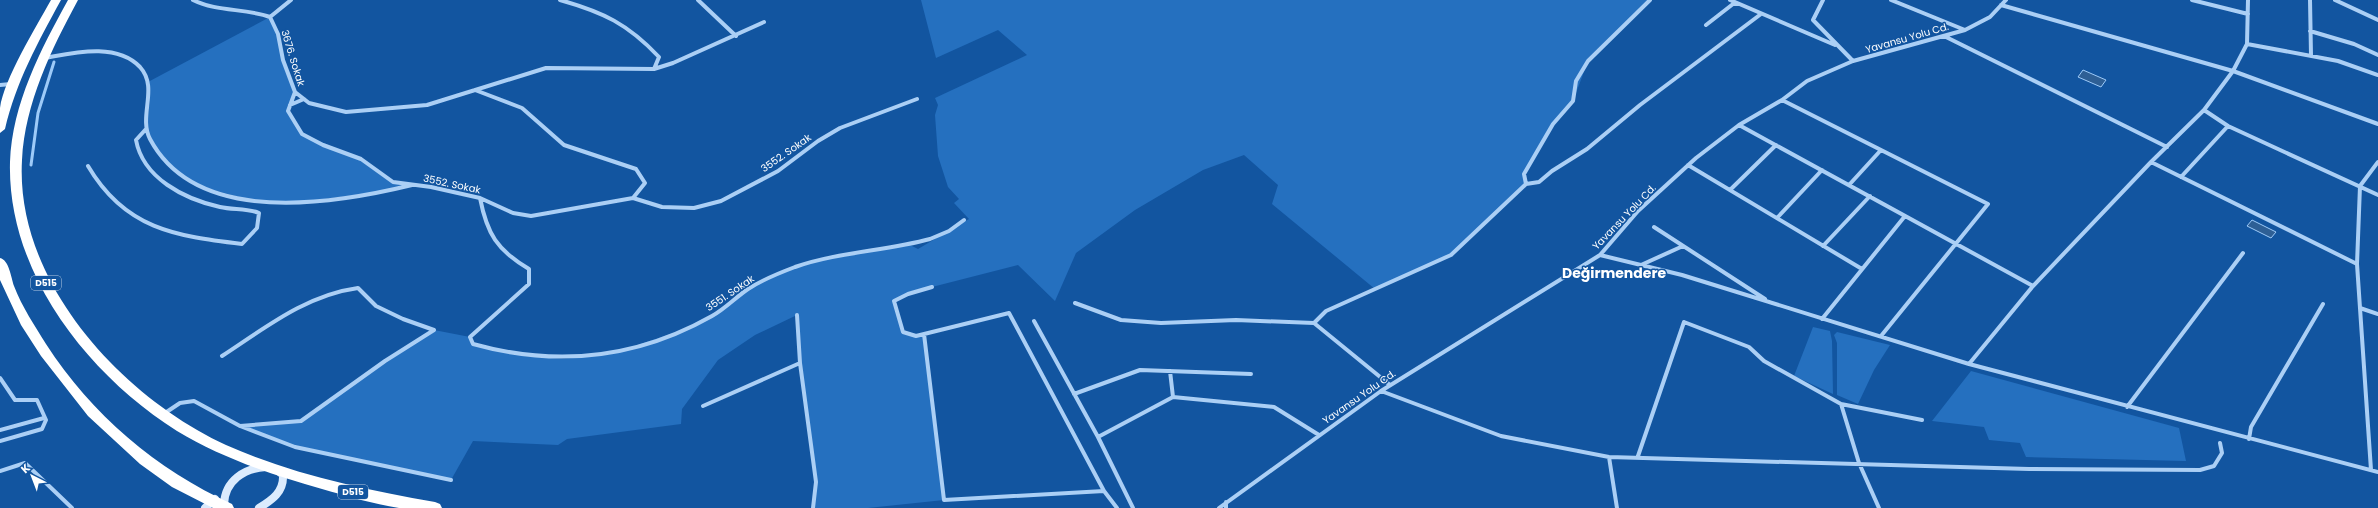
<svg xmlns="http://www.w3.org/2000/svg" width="2378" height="508" font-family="Poppins,sans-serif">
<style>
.green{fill:#2570bf}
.water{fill:#2e5f95;stroke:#9dcaf8}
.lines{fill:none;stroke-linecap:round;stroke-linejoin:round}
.stream{stroke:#9dcaf8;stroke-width:3}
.street{stroke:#abcff5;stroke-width:4}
.secondary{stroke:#dbebfd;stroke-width:8}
.highway{fill:#fff;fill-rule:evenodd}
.labels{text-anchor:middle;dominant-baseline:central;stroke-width:3;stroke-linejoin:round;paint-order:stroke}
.shield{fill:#1255a0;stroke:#b8cce2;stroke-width:1}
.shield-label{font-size:9px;font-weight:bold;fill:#fff}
.street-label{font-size:10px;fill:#fff;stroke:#1255a0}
.district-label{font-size:14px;font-weight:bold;fill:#fff;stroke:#1255a0}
</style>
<rect width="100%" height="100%" fill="#1255a0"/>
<path class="green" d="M921,0h729l-62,61 -15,40 -20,23 -29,50 2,10 -75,71 -76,34 -103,-85 6,-19 -34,-30 -41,15 -68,40 -59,43 -21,48 -37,-36 -86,22 -38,14 9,31 13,4 8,-2 20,166 -76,8h-55l3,-26 -16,-119 -3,-48 -42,20 -37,25 -36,49 -1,15 -114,15 -9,6 -85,-4 -22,39 -156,-33 -55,-21 61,-5 133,-91 36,7 3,7 19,6 33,6 38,3 48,-5 71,-24 29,-13 38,-29 46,-21 61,-15 52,-8 10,5 51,-30 -15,-16 5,-4 -11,-12 -10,-31 -3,-41 3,-10 -3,-7 92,-43 -29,-25 -62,28z
M270,17l8,17 5,26 12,32 -7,19 14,23 59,25 32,23 22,3 -27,6 -103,13 -42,-6 -41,-11 -30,-19 -18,-23 -8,-16 4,-28 -2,-19z
M1813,327l17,4 2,10 1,53 -39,-18z
M1837,332l53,13 -16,25 -16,34 -21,-9v-52l-3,-8z
M1971,371l208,57 7,33 -160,-4 -6,-14 -31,-3 -5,-13 -52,-6z"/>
<path class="water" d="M2083,70l23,10 -5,7 -23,-10z
M2252,220l24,12 -5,6 -24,-12z"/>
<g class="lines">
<path class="stream" d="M31,165l7,-52 16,-51"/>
<path class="street" d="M193,0c24,12 52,8 77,17l8,17 5,26 12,32 14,11 37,9 81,-7 119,-37 108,1 19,-6 91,-41
M560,0c43,12 68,24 99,57l-5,12
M698,0l38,36
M1730,0l105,45
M1823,0l-10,20 40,41
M1891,0l74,30
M2192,0l56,14
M2248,0l-1,44 -14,27 -29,39 -53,52 206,102
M2310,0l1,55
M2335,0l43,20
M2001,5l232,66 145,53
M270,17l21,-17
M1706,25l27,-21h5
M2310,31l44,13 24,11
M1944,36l223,111
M2247,44l91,17 40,14
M44,58c29,-5 72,-16 96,9 19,21 -2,49 10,72 47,88 184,65 262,46
M0,85l11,-1
M475,90l47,18 42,37 72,24 9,14 -12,15
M295,92l-7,19 14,23 21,11 38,14 32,23 38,5 49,11 33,15 18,3 102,-18 29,9 32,1 27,-7 57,-30 40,-30 22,-13 77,-29
M1782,100l206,104 -107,132
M290,105l14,-6
M2204,110l24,16 150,69
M1739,125l294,161
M1688,165l174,104
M88,166c37,63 87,70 154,78l15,-16 2,-15c-12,-5 -26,-3 -39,-6 -36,-8 -77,-29 -84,-67l10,-11
M2181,177l47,-51
M1526,184l-2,-10 29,-50 20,-23 3,-20 12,-20 62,-61
M1849,185l32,-35
M1730,190l46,-45
M480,198c7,36 17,52 49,71v15l-59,53 3,7c83,23 163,15 239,-28 13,-7 24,-19 36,-27 14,-9 31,-16 47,-22 43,-15 91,-16 135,-28l19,-8 15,-11
M1777,218l45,-48
M1654,227l111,72
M1823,246l47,-50
M1600,255l82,20 287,89 409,108
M1641,265l42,-19
M932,287l-24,7 -14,7 9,31 13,4 93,-23 95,178 13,17
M1075,303l46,17 40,3 75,-3 78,3 76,62
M2360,308l18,6
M797,315l3,48 16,119 -3,26
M1822,319l83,-103
M1034,321l64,116 35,71
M1314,323l12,-12 125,-56 75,-71 13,-2 13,-11 35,-22 53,-44 121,-91
M924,334l20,166 160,-9
M222,356c43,-28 84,-61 136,-68l18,18 27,13 31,11 -49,31 -84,60 -61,5
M1969,364l64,-78 118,-124
M1170,371l3,26
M0,378l15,22h22l9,20 -4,9 -42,12
M1381,391l120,45 108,21 420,12 171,1 14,-4 8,-13 -2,-10
M1074,394l66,-24 111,4
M1841,404l18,59 20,45
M703,406l97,-43
M2127,407l116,-154
M165,413l15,-10 14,-2 46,25 55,21 156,33
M0,430l44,-12
M1098,437l75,-40 101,10 45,28
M2249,439l2,-12 72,-123
M1638,456l46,-134 65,25 15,14 77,43 81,16
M1609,457l8,51
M2371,470l-14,-206 3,-78 18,-24
M0,471l25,-8 47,45
M1226,502v6
M1219,508l162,-117 219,-136 38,-44 58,-53 43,-33 43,-25 25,-19 46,-20 112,-31 25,-13 16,-17"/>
<path class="secondary" d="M205,508l10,-9
M229,508l-5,-4c1,-23 20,-36 42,-37
M259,508c13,-8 25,-16 24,-33l-6,-5"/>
<path class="highway" d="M51,0h10c-23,42 -45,82 -56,129l-5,4c0,-8 0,-17 0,-25 4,-29 36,-81 51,-108z
M68,0h10c-27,50 -53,103 -56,160 -7,122 100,237 204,285 65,29 139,45 209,57l5,2 2,4c-14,0 -29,0 -43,0 -26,-4 -52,-12 -77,-19 -50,-14 -100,-31 -145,-58 -90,-57 -170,-159 -167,-269 2,-58 31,-113 58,-162z
M0,258c9,2 11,19 14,28 8,21 21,40 32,58 45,70 111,126 186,160l2,4h-21l-41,-21 -32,-23 -52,-48 -47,-60 -20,-31 -21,-45z"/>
</g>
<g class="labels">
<g class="shield">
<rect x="31" y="276" width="30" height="14" rx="3"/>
<rect x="338" y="485" width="30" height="14" rx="3"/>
</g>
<g class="shield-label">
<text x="46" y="283">D515</text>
<text x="353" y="492">D515</text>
</g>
<g class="street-label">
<text transform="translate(1907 38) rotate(-16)">Yavansu Yolu Cd.</text>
<text transform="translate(293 58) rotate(73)">3676. Sokak</text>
<text transform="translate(786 153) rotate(-35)">3552. Sokak</text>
<text transform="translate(452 184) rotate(12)">3552. Sokak</text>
<text transform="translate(1624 217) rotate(-46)">Yavansu Yolu Cd.</text>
<text transform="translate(730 293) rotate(-34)">3551. Sokak</text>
<text transform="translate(1359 397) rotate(-35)">Yavansu Yolu Cd.</text>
</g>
<g class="district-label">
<text x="1614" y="273">Değirmendere</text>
</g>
</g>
<g transform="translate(32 476) rotate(318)" stroke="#1255a0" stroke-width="3" paint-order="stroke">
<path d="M0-3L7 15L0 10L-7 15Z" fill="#ffffff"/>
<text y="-6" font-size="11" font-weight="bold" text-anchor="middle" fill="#ffffff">K</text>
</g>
</svg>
